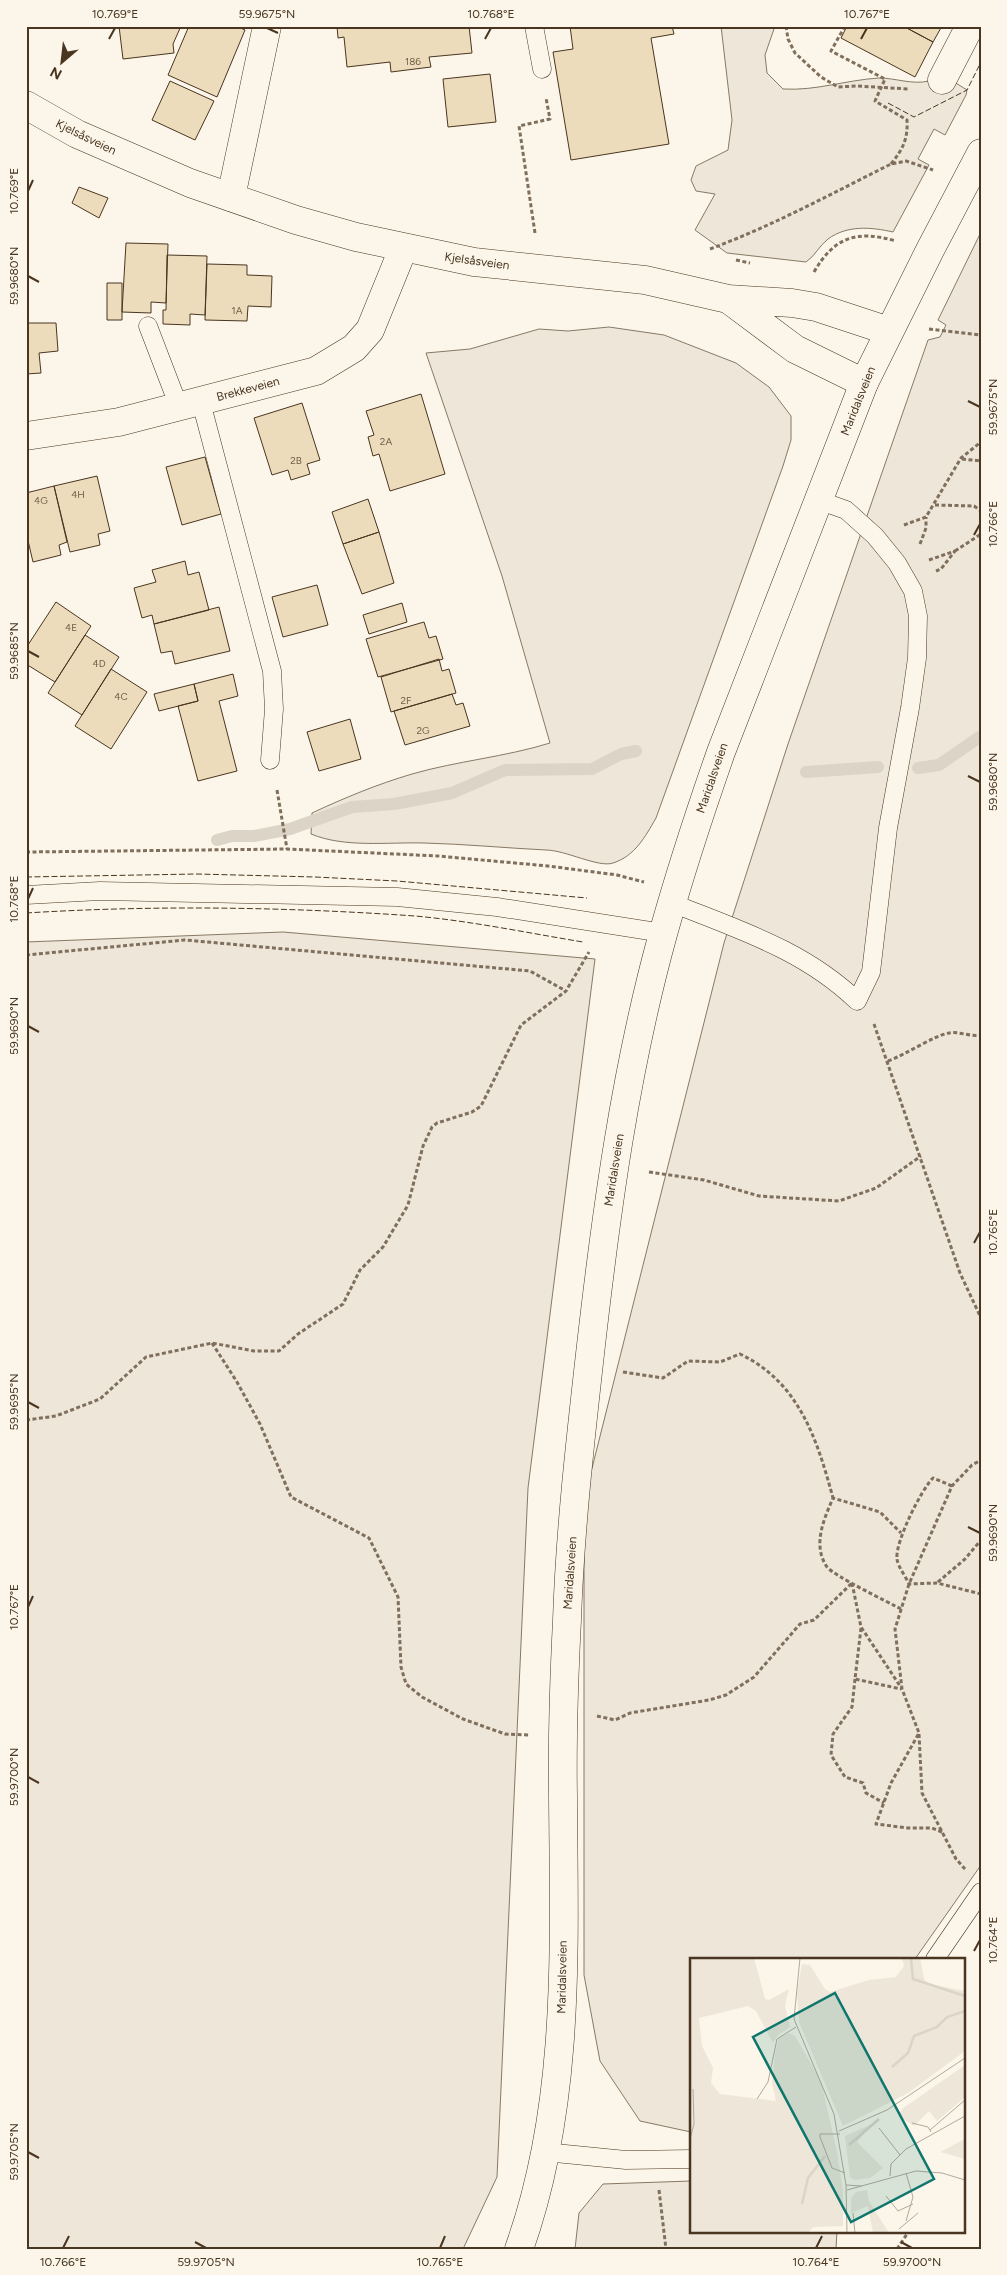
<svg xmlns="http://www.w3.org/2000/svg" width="1007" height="2275" font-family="Figtree,sans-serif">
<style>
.green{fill:#ede6d9;stroke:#887966}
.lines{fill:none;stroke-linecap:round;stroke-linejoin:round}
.stream{stroke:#dcd4c6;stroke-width:12}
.building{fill:#ecdcbc;stroke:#4a3520}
.service-casing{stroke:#4a3520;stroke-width:19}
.minor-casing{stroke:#4a3520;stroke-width:29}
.tertiary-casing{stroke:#4a3520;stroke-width:29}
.secondary-casing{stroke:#4a3520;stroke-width:29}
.path{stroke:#7f6f5c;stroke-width:3;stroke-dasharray:4 2.5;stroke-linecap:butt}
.service{stroke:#fbf6e9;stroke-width:18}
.minor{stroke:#fbf6e9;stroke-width:28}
.tertiary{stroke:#fbf6e9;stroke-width:28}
.secondary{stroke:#fbf6e9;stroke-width:28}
.fence{stroke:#4a3520;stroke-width:1;stroke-dasharray:6 2.5;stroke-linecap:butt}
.ticks{fill:none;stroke:#4a3520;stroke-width:2}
.labels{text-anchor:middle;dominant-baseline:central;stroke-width:4;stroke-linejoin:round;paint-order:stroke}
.number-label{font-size:10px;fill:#725f47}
.street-label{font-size:12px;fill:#4a3520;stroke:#fbf6e9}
.inset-river{fill:none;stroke:#dcd4c6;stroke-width:2.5}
.inset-road{fill:none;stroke:#b4a999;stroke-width:1}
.view{fill:#0f766e;fill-opacity:0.15;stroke:#0f766e;stroke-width:2.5}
.inset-edge{fill:none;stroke:#4a3520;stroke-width:2.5}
.neatline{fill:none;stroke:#4a3520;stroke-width:2}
.ticks-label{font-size:12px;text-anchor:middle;fill:#4a3520}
</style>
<rect width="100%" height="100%" fill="#fbf6e9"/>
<path class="green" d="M721,26h54l-10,29 2,18 16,16c33,2 63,-9 96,-11 17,0 33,7 50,3l4,9 18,-10 16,10 -1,5 -21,40 -11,-6 -16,30 11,6 -36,67c-22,-5 -46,-7 -65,7 -9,7 -13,17 -22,23l-79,-9 -32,-23 20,-36 -19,-3 -5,-11 5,-14 32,-16 4,-30z
M981,232v1633l-66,94h-224v173l-51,-11 -40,-60 -16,-86v-475l140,-557 64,-199 140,-404 12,-3 6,-12 -8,-5z
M609,327l55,8 72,28 33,24 22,29v24l-8,26 -127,352c-11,19 -21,38 -43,45 -14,5 -48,-13 -67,-13 -41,-2 -81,-6 -122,-7 -37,-1 -79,5 -113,-9l1,-21c32,-15 66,-29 100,-39 45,-13 93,-17 138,-31l-48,-167 -76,-223 44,-4 69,-20 29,2z
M283,932l312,27 -67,529 -31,689 -34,72h-437v-1307z
M691,2181v50h146l-1,18h-261l4,-36 24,-29z"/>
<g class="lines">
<path class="stream" d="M918,768l21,-3 42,-29
M806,772l72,-5
M217,840l15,-4h22l36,-7 62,-22 42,-3 58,-11 53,-23 87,-1 29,-15 15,-3"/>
</g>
<path class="building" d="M119,26h62l-8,18 1,9 -51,6z
M189,26h47l9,4 -28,67 -49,-22z
M337,26h132l3,27 -43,4 2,10 -40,5 -1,-10 -43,5 -3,-30 -6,1z
M570,26h102l2,8 -23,4 18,106 -98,16 -18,-108 20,-3z
M847,26h56l30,16 -18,35 -74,-39z
M903,26h39l-9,16z
M490,74l6,48 -48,5 -5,-48z
M170,81l44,20 -19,39 -43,-20z
M79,187l29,11 -9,20 -27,-15z
M126,243l42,1 -2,59 -15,-1v11l-29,-1z
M167,255l40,1 -2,59 -15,-1v11l-27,-1v-14h3z
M207,264l40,1v10l25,1 -1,31 -23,-1 -1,15 -42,-1z
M107,283h15v37h-15z
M26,323h30l2,28 -19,2 2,20 -15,1z
M421,394l24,80 -55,17 -11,-37 -6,2 -5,-19 6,-2 -8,-24z
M302,403l18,57 -13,4 3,10 -19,6 -3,-10 -16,5 -18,-57z
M205,457l16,57 -39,11 -16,-58z
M97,476l13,55 -12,3 2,11 -30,7 -16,-66z
M54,486l13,56 -8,3 2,10 -28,7 -7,-30v-39z
M368,499l11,33 -36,12 -11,-32z
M379,532l15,51 -32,11 -19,-50z
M185,561l3,14 11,-3 10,38 -55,14 -2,-9 -10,3 -8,-30 22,-6 -4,-12z
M317,585l11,40 -45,12 -11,-40z
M56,602l35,24 -36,56 -29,-18v-16z
M402,603l5,19 -38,12 -6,-19z
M219,607l11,44 -55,13 -3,-13 -11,2 -7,-29z
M424,622l5,16 7,-2 7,23 -65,18 -12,-38z
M85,635l34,22 -37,58 -34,-22z
M439,659l3,12 7,-2 7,24 -65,19 -10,-35z
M111,669l36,23 -36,57 -36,-23z
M233,674l5,22 -19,5 18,70 -39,10 -20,-75 20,-5 -4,-17z
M194,684l4,17 -39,10 -5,-17z
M452,694l4,11 7,-2 7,23 -65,19 -11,-34z
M350,719l11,40 -42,12 -12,-39z"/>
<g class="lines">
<g class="service-casing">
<path id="service" d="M534,26l8,43
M148,326l31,81
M201,402l71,269 2,38 -4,51
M26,895l74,-4 297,6 100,10 166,26
M672,903c67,27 132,47 185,98l14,-29 17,-144 22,-120 7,-50 1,-42 -5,-25 -16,-28 -22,-27 -29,-26 -28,-10
M935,1959l46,-67
M545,2152l81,8 65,-1"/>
</g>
<g class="minor-casing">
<path id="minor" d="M942,80l28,-54
M231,197l36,-171
M26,436l93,-14 197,-51 38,-23 16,-18 33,-81"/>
</g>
<g class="tertiary-casing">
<path id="tertiary" d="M519,2249c52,-145 45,-302 44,-453 -1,-59 1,-117 4,-176 3,-89 13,-177 23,-266 16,-141 35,-283 73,-420 17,-61 37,-122 58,-182l143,-369"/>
</g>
<g class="secondary-casing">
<path id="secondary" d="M26,105l51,29 113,49 106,37 60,17 118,25 171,18 83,19 64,4 24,4 73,24
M728,299l67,50 69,34 66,-133 51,-97"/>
</g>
<path class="path" d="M786,26l2,13 7,14 26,24 17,10 18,-1 53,3
M845,26l-14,25 54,28 -10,22 32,19c1,19 -4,29 -16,44
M535,233l-16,-107 31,-7 -4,-21
M710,249c62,-23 121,-55 181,-85l15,-3 27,9
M736,260l14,3
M814,272c21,-36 43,-42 82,-31
M929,329l52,6
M962,459l19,2
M935,505l39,1 7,5
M904,525l22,-8 35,-59 20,-16
M920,544l6,-16v-11
M955,551l26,-17
M929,560l26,-9 -14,18 -5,2
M277,790l10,59
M26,852l261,-3 151,7 110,10 69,9 27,7
M26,955l159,-15 345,31 36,20
M874,1024l86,249 21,45
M888,1061c17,-6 47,-26 61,-28 10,-2 20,4 32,2
M649,1172l55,8 55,16 80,5 37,-13 45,-32
M212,1343l25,39 23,42 31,73 78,41 29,59 3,70 5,17 16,13 41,22 42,15 25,1
M623,1372l40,6 25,-17 32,1 20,-8c59,28 77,85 93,144
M26,1420l30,-4 44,-17 46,-42 66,-14 42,8h25l19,-17 45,-30 17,-34 23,-23 25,-42 15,-59 9,-19 5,-4 35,-11 9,-6 40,-81 45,-34 23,-39
M952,1486l-19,-8c-12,12 -38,64 -36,81 1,8 9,18 12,25l28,-1 44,11
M938,1582l27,-23 16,-19
M852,1583l9,44 41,62
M901,1609c-13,-7 -67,-33 -74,-42 -15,-22 -3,-48 6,-69l47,14 21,21
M861,1628l-6,51 46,10
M855,1679l-3,28 -19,27 -2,21 14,22 18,6 3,10 18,10
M597,1716l18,4 15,-7 79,-13 17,-5 28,-18 46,-53 14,-4 38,-37
M919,1734l3,59 34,66 9,10
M942,1832l-10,-4h-24l-32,-4 15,-41 28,-50 -17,-44 -7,-60 14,-45 43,-98 20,-21 9,-5
M659,2190l7,59
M897,2249l12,-18"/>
<use href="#service" class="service"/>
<use href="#minor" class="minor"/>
<use href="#tertiary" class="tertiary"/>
<use href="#secondary" class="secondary"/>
<path class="fence" d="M888,103l26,14 53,-27 14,-28
M26,877l171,-3 118,3 82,4 190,17
M26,913c129,-8 260,-6 389,3 56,5 113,17 168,26"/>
</g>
<path class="ticks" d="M267,28l11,5M109,39l6,-11M485,39l6,-11M861,39l6,-11M28,191l5,-11M28,276l11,6M968,401l12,6M974,535l6,-11M28,651l11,6M968,776l12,6M28,899l5,-11M28,1026l11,6M974,1243l6,-11M28,1402l11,6M968,1527l12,6M28,1607l5,-11M28,1777l11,6M974,1951l6,-11M28,2152l11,6M195,2242l11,6M901,2242l11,6M63,2248l6,-12M440,2248l5,-12M816,2248l6,-12"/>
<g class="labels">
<g class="number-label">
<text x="413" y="61">186</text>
<text x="237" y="310">1A</text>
<text x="386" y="441">2A</text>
<text x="296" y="460">2B</text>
<text x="78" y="494">4H</text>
<text x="41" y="500">4G</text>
<text x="71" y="627">4E</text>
<text x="99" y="663">4D</text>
<text x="121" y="696">4C</text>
<text x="406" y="700">2F</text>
<text x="423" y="730">2G</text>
</g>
<g class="street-label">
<text transform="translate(86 137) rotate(26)">Kjelsåsveien</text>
<text transform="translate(477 261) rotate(8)">Kjelsåsveien</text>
<text transform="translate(248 389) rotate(-15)">Brekkeveien</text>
<text transform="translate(858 401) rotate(-68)">Maridalsveien</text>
<text transform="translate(712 778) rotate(-71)">Maridalsveien</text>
<text transform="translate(614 1170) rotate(-81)">Maridalsveien</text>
<text transform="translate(570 1573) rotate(-86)">Maridalsveien</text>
<text transform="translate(562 1977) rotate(-89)">Maridalsveien</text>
</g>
</g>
<g transform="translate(690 1958)">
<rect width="275" height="275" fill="#fbf6e9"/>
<path d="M0,0h64l11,41 4,1 20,-11 -4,17 5,21 -12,8 -5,8 -17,-32 -8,-5 -49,12 3,28 11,22 -2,15 9,11 56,7 -4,-18 3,-30 4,-15 10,-5 6,3 26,45 16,71 6,39v35l-30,1 -5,6h-118zM212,0h18l4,21 5,5 36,7v60l-57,42 -65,33 -44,-104 -2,-29 5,-29 8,1 15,24 5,3 39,-12 27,-3 8,-11zM275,107v32l-28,24 -8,-10 -15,15 -16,-10 4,-7zM182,166l-15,18 26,26 -13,10 -16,2 -4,-3 -5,-41zM275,181v20l-25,-7zM177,232l2,11 20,32h-16l-5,-27 -17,7v-15l5,-6z" fill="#ede6d9"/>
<path class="inset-river" d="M221,0l2,21 52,17M202,109l16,-14 6,-17 23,-9 10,-10 18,-6M159,187l30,-26M112,246l6,-26 17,-22"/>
<path class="inset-road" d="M110,0l-6,61 40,95 12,71M67,141l11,-17 9,-43 19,-12M222,165l16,4 3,5M189,170l21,27M240,172l35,-30M149,173l48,-21 78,-52M150,176h-20v3l12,31 13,5M0,181l4,-15 -1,-35M200,218l1,-12 15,-15 59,-33M157,232l69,-19 26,2 23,7M196,238l12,15 15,-7M163,255l2,20M216,263l7,-24 -7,-24M209,271l19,-16M157,275l-1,-48 15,1"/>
<path class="view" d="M145,35l99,186 -83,43 -98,-185z"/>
<rect width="275" height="275" class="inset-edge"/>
</g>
<rect width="1007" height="2275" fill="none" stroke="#fbf6e9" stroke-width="55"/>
<g transform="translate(62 62) rotate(208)" stroke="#fbf6e9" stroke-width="4" paint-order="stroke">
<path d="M0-4L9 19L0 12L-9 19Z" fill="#4a3520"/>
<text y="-8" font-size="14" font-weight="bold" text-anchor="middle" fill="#4a3520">N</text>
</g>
<rect x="28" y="28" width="952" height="2220" class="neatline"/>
<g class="ticks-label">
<text x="115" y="18">10.769°E</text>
<text x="267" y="18">59.9675°N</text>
<text x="491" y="18">10.768°E</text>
<text x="867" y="18">10.767°E</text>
<text transform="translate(14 191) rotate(-90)" y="4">10.769°E</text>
<text transform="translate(14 276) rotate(-90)" y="4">59.9680°N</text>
<text transform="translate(993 407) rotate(-90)" y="4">59.9675°N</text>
<text transform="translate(993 524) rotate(-90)" y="4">10.766°E</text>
<text transform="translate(14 651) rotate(-90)" y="4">59.9685°N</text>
<text transform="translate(993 782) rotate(-90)" y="4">59.9680°N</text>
<text transform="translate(14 899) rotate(-90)" y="4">10.768°E</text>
<text transform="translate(14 1026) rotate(-90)" y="4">59.9690°N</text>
<text transform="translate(993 1232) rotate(-90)" y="4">10.765°E</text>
<text transform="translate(14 1402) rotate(-90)" y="4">59.9695°N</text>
<text transform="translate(993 1533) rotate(-90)" y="4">59.9690°N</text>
<text transform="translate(14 1607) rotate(-90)" y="4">10.767°E</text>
<text transform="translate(14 1777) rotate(-90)" y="4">59.9700°N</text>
<text transform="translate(993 1940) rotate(-90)" y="4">10.764°E</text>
<text transform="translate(14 2152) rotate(-90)" y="4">59.9705°N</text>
<text x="63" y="2266">10.766°E</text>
<text x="206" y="2266">59.9705°N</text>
<text x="440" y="2266">10.765°E</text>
<text x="816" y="2266">10.764°E</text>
<text x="912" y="2266">59.9700°N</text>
</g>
</svg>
